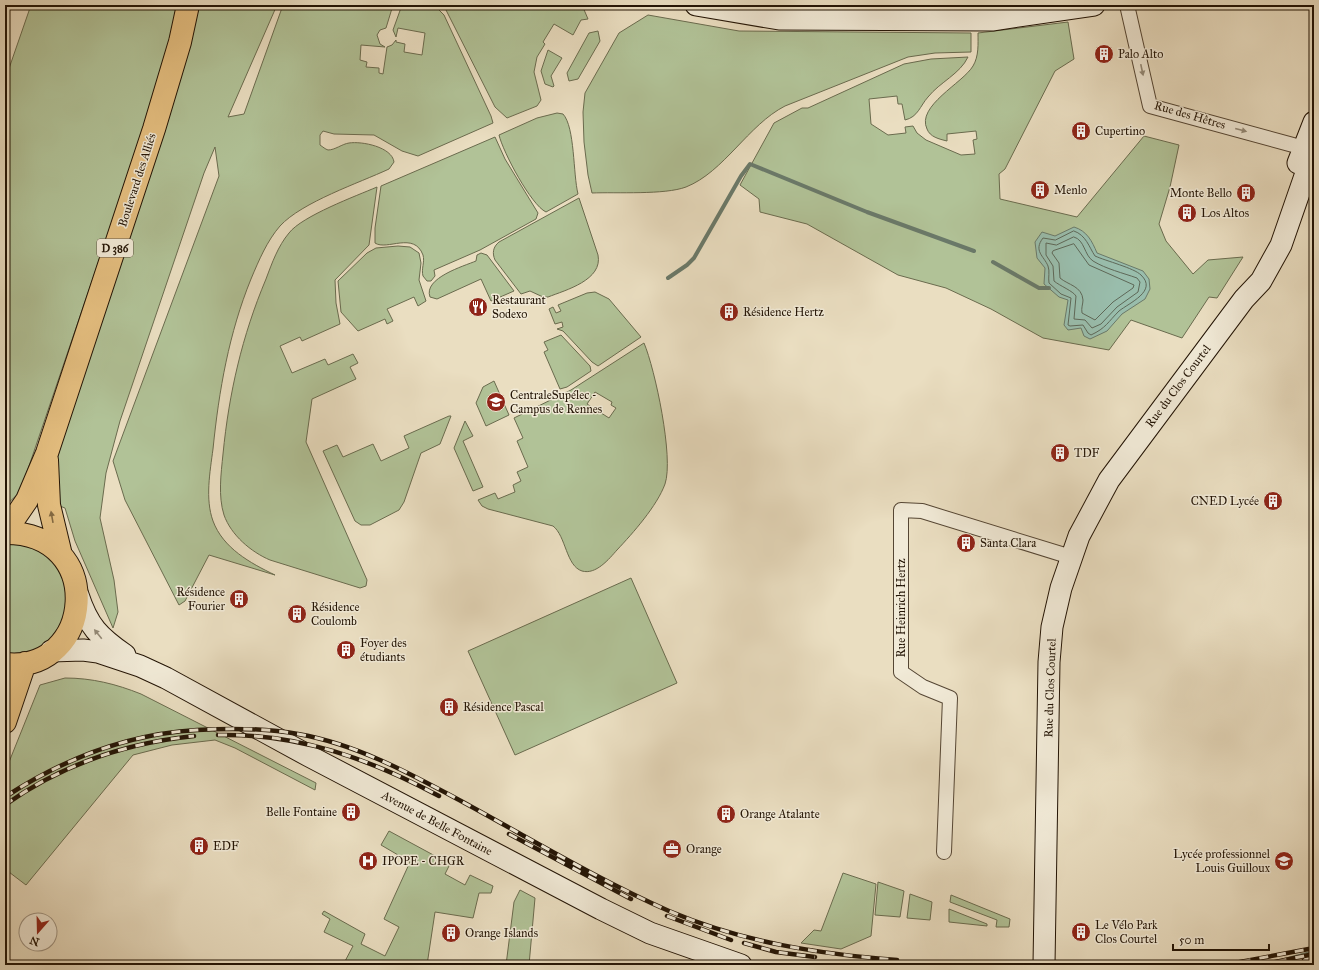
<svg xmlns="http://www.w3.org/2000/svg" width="1319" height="970" font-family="'IM FELL Great Primer',serif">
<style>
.green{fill:#b1c297;stroke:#6a6b4e;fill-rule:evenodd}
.water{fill:#99bdac;stroke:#6a7969}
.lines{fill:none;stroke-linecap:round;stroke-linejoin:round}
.shore{stroke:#5e6858;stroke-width:1}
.stream{stroke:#6a7969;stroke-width:4}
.street-casing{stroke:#554634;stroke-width:16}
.secondary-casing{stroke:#231405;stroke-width:23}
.primary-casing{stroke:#231405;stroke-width:24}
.street{stroke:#f1ead7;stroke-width:14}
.secondary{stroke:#f1ead7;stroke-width:21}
.primary{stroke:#e5bf80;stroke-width:22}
.rail-casing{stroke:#231405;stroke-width:4.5}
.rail{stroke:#f1ead7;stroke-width:3;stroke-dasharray:9;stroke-linecap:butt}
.oneway{fill:#948a78}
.oneway2{fill:#846a42}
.labels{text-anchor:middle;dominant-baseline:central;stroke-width:3;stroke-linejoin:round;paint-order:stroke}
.shield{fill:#f1ead7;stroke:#615444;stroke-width:1}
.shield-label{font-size:11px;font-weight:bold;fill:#231405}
.poi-label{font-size:12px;fill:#231405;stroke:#f1ead7;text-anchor:start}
.street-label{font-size:12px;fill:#231405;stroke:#f1ead7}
</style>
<rect width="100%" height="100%" fill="#eadec1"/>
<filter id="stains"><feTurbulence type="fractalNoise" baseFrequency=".005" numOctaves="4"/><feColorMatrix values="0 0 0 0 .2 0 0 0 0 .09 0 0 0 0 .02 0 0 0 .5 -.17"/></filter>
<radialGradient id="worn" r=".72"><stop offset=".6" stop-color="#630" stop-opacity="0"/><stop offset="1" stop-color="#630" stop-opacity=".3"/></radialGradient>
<path class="green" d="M31,5h155l-157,461 -10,27 -14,13v-426z
M200,5h77l-49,112 16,-3 39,-109h110l-7,23 -6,2 -3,5 3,9 5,3 -24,-2 -1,15 7,2 -1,5 13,1v5l4,1 4,-27 5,-2 4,-5v2l9,2 -1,8 18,3 3,-22 -27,-5 -2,9 -3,-7 9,-25h32l10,10 47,101 2,7 -75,33 -16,-5 -28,-16 -40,-1 -11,-3 -3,4v10c3,2 5,4 8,5 7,0 14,-6 21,-7 13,-2 43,4 45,19l-5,7c-30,14 -87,33 -109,57 -13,15 -21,34 -29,53 -22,54 -32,111 -38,170 -3,23 -8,50 0,72 10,27 37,42 62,54l-66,-20 -24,46 -6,4 -54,-105 -12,-39 106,-285 -4,-29 -11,26 -84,248 -14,52 -6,45 14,62 4,32 -5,16 -38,-87 -10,-33 -8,-3 -2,-37 7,-28z
M442,5h140l6,14 -7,1 -8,15 -19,-11 -11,18 2,2 -8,13 -3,15 7,28 -4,6 -30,12 -12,-11 -49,-97z
M648,15l91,16 232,2v19l-36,1 -27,4 -123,49c-37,19 -61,66 -99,81 -21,8 -70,5 -94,6l-4,-18 -4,-33 -1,-30 2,-19 34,-60z
M1068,22l6,37 -19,12 -50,98 -6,5 1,25 77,18 67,-81 35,9 -9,42 -11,37 7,17 27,33 15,-14 35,-3 -26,41 -8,-1 -27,41 -51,-18 -22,30 -66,-12 -52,-29 -45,-21 -48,-13 -91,-51 -47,-12 -1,-13 -19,-14 34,-62 28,-15h6l96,-44 27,-5 37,-2c-8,17 -28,25 -40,40 -8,9 -10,20 -23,23l-3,-16h-4l-1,-8 -28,3 2,25 17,11 18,-2 -1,-6 8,-1 4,7 9,7 35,15 14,-1 -2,-14 4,-1 -1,-8 -29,3v7c-8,-2 -17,-4 -20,-12 -11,-23 36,-46 46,-63 6,-10 5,-22 5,-33z
M598,31l2,10 -22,38 -9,2 -2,-8 22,-40z
M548,50l14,8 -11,18 3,10 -1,1 -8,-3 -4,-13z
M557,113l6,1c12,13 10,60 15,80l-32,18c-15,-7 -43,-60 -47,-77l38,-17z
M495,137l10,22 33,54 -2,6 -56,31 -46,20 1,6 -4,5h-4l-4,-5c-2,-7 2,-14 0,-21 -9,-24 -36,-4 -48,-12v-15l6,-42z
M377,187l-8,58 -34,35 1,23 4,21 -38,17 -2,-4 -20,9 12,27 33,-14 3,6 25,-11 5,9 -8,4 6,12 -44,20 -6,43 61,138 -1,6 -6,2 -90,-28c-19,-8 -39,-25 -46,-45 -6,-19 -3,-41 -1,-61 6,-61 19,-118 43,-175 6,-16 12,-33 23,-46 13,-17 67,-37 88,-46z
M579,198l19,57c5,25 -32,35 -50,42h-5l-13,-6 -9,3 -26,-34c-3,-7 -2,-13 4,-18z
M398,246l12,1 9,6 2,10 -2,17 7,21 -8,5 -4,-9 -27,12 6,12 -6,3 -2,-5 -27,12 -17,-19 -3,-31 29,-28 9,-5z
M481,253l6,2 27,36 -23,10 -10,-22 -44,20 -7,-2c-7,-19 34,-31 46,-36l1,-6z
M595,292l14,7 32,38 -43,29 -6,-4 -29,-31 -6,-2 6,-2 -1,-5 -7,2 -6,-15 4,-2 3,6 5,-2 -3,-6 29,-12z
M561,335l29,31 1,5 -24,16 -7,2 -16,-37 4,-2 -4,-8z
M644,343c11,26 30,115 21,141 -8,22 -32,49 -48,66 -8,9 -21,25 -35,21 -16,-5 -16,-35 -29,-45l-65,-17 -6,-3 -4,-6 17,-7 3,6 17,-7 -2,-7 8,-4 -4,-9 11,-5 -11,-26 6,-3 -9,-20 57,-28zM595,392l17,10 -1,3 5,3 -7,10 -22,-14z
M494,381l15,34 -23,11 -10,-23 7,-16z
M449,416h2l-11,28 -19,9 -17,49 -5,8 -29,15h-9l-6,-4 -32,-70 14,-6 6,12 30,-13 8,17 28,-13 -5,-12z
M465,421l8,15 -10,5 20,46 -10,4 -19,-43z
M5,542l26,3 24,17 12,27 -2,29 -17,24 -13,8 -30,5z
M631,578l46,105 -162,72 -47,-104z
M65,678c27,0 51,6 76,16l175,89 -1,7 -80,-42 -20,-8 -43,5 -39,10 -107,130 -21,-16v-97l35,-87z
M389,831l61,33 -5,10 20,11 5,-10 23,11 -2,7h-12l-6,25 -38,-6 -8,53h-84l10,-19 -29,-14 6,-13 -8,-5 2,-3 41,23 -4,10 24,12 14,-29 -15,-8 26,-57 -29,-17z
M843,873l33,11 -5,52 -30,13 -40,-6 13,-13 7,1z
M878,882l26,9 -4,26 -25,-2z
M520,890l15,8 -6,67h-23l8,-63z
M910,894l22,8 -2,18 -23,-2z
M951,895l59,24 -1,8h-13l1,-7 -47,-18z
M949,909l38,15v2l-38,-4z"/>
<path class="water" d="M1074,227c13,4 18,14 23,26l46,18 6,8 1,10 -5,10 -23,15 -15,17 -17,8 -6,-3 -3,-8 -13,2 -4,-5 4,-25 -9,-3 -15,-13 1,-16 -8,-10 -2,-16 7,-10 13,4z"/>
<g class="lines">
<path class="shore" d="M1074,231c12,4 15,16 21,25 11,5 39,12 46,19 17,16 -12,28 -22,36 -11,11 -13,17 -28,24l-3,-2 -5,-8 -13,1 -2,-1 3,-27 -10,-4 -12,-11c-1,-5 1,-12 -1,-17 -4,-10 -15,-15 -5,-28l12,2z
M1074,237c11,3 10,18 19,24 13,8 30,12 44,17l3,4 -2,10 -21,15 -16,17 -9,4 -7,-8 -11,-1 2,-23c-3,-5 -16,-10 -22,-15l-1,-15 -7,-11v-12l10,2z
M1074,244l15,21 45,20 -1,3 -20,14 -18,18 -13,-7c-1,-5 1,-9 1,-13 -1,-14 -15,-15 -23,-22l-1,-15 -7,-10 1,-2z"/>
<path class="stream" d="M993,262l46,26h10
M668,278l19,-13 7,-7 47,-82 9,-12 117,48 107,39
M1281,961l33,-9
M1261,965l15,-3"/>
<g class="street-casing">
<path id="street" d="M1127,5l23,101 154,42
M944,852l6,-154 -27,-11 -22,-15v-162l21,1 149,46"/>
</g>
<g class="secondary-casing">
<path id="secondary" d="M696,5l83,14 213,1 102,-15
M1298,163l16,-41
M78,595c10,31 21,42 47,60
M51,651l32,-1 15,2 42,14 26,12 143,78 292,153 49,24 91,32
M1044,965l5,-303 3,-35 9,-39 18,-52 30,-56 135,-181 17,-18 20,-36 33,-95
M1312,965h2"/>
</g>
<g class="primary-casing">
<path id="primary" d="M47,460l2,45 12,50
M5,532l22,-32 20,-47 107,-324 26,-87 8,-37
M5,533c102,-1 89,141 0,131
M5,722l20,-59"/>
</g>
<use href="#street" class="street"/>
<use href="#secondary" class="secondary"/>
<use href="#primary" class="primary"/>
<g class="rail-casing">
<path id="rail" d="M218,735c80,-2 152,24 221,61
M5,797c58,-38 123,-63 192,-67 34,-2 67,-2 101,4 58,10 111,39 163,67 68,37 138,79 208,110 73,31 149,43 228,49
M5,805c56,-40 121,-62 189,-69
M509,834l122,65
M667,916l64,24
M744,943l32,9 39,5
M1224,965l90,-17
M1260,965l54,-11"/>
</g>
<use href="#rail" class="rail"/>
</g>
<defs><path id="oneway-solid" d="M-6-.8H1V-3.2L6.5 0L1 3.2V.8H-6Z"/></defs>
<g class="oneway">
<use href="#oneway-solid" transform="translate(1142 70) rotate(78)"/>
<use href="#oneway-solid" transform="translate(1241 130) rotate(15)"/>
<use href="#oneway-solid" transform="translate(98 634) rotate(-129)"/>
</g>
<use class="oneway2" href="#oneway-solid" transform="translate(52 517) rotate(-100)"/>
<defs>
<g id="building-disc" transform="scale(1)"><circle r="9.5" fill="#8f2418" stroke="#f1ead7"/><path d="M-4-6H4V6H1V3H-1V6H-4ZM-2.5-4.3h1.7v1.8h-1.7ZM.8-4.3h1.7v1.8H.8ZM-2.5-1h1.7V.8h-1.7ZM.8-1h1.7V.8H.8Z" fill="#fff"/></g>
<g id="restaurant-disc" transform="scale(1)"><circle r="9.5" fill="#8f2418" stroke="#f1ead7"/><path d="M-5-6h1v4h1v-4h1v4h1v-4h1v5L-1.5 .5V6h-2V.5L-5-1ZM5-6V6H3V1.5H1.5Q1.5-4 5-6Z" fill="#fff"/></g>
<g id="university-disc" transform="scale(1)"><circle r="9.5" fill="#8f2418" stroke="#f1ead7"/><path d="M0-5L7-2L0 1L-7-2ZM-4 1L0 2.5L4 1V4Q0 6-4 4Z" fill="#fff"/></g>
<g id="office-disc" transform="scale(1)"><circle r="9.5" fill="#8f2418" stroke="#f1ead7"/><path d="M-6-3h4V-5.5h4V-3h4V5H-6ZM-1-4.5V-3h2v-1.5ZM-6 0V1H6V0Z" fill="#fff"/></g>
<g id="hospital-disc" transform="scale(1)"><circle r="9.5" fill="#8f2418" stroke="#f1ead7"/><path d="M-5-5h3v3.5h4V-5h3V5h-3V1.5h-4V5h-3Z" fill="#fff"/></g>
<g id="school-disc" transform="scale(1)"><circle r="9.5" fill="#8f2418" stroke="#f1ead7"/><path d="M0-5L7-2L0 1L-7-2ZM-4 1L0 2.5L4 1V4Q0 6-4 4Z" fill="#fff"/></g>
</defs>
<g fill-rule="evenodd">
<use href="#building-disc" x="1104" y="54"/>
<use href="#building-disc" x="1081" y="131"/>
<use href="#building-disc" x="1040" y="190"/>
<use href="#building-disc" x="1246" y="193"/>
<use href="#building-disc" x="1187" y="213"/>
<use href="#restaurant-disc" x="478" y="307"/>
<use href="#building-disc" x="729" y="312"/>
<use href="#university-disc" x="496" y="402"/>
<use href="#building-disc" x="1060" y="453"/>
<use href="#building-disc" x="1273" y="501"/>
<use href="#building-disc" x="966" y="543"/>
<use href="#building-disc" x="239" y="599"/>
<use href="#building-disc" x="297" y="614"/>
<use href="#building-disc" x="346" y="650"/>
<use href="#building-disc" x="449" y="707"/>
<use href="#building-disc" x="351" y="812"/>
<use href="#building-disc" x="726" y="814"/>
<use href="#building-disc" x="199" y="846"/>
<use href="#office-disc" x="672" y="849"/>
<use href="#hospital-disc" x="368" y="861"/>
<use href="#school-disc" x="1284" y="861"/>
<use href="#building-disc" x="1081" y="932"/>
<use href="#building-disc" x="451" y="933"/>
</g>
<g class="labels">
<rect class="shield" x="97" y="239" width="36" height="18" rx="3"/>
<g class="shield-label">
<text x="115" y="248">D 386</text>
</g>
<g class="poi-label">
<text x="1118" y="54">Palo Alto</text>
<text x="1095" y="131">Cupertino</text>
<text x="1054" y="190">Menlo</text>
<text x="1232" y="193" text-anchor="end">Monte Bello</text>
<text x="1201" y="213">Los Altos</text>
<text x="492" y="300">Restaurant<tspan x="492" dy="14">Sodexo</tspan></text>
<text x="743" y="312">Résidence Hertz</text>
<text x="510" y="395">CentraleSupélec -<tspan x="510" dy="14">Campus de Rennes</tspan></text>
<text x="1074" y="453">TDF</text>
<text x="1259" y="501" text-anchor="end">CNED Lycée</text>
<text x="980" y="543">Santa Clara</text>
<text x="225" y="592" text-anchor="end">Résidence<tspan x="225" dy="14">Fourier</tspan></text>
<text x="311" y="607">Résidence<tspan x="311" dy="14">Coulomb</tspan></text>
<text x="360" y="643">Foyer des<tspan x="360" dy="14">étudiants</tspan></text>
<text x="463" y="707">Résidence Pascal</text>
<text x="337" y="812" text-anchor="end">Belle Fontaine</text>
<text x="740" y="814">Orange Atalante</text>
<text x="213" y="846">EDF</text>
<text x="686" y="849">Orange</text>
<text x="1270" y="854" text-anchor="end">Lycée professionnel<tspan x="1270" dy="14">Louis Guilloux</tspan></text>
<text x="382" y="861">IPOPE - CHGR</text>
<text x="1095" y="925">Le Vélo Park<tspan x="1095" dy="14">Clos Courtel</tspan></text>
<text x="465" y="933">Orange Islands</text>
</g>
<g class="street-label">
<text transform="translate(1190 115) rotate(16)">Rue des Hêtres</text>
<text transform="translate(137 180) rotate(-72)">Boulevard des Alliés</text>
<text transform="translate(1178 386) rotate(-53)">Rue du Clos Courtel</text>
<text transform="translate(901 608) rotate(-90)">Rue Heinrich Hertz</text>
<text transform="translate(1050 688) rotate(-88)">Rue du Clos Courtel</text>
<text transform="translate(437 823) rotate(28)">Avenue de Belle Fontaine</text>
</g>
</g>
<rect width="1319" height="970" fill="none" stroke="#eadec1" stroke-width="20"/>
<rect x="6" y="6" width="1307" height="958" fill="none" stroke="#231405" stroke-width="2"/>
<rect x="10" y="10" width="1299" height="950" fill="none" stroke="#231405"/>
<g transform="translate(38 932) rotate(200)"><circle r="19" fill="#f1ead7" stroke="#9f9483"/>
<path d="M0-3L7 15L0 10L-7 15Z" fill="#8f2418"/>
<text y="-6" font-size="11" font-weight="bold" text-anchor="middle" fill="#231405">N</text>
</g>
<path d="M1173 944v6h96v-6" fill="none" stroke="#231405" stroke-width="2"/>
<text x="1179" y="944" font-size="12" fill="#231405" stroke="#f1ead7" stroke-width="3" paint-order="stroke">50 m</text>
<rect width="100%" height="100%" filter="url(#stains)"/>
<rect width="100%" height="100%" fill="url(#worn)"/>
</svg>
